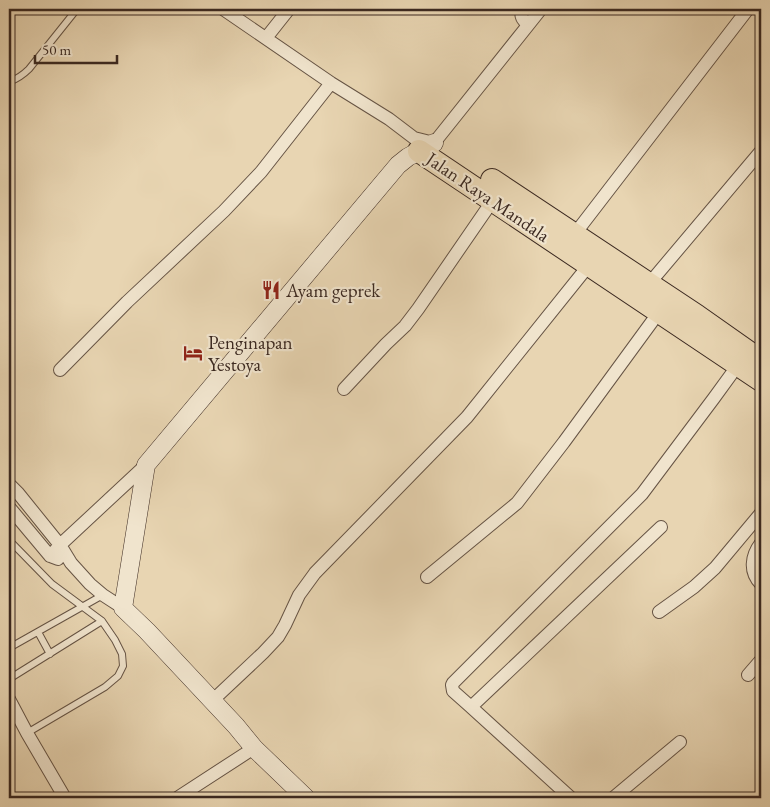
<svg xmlns="http://www.w3.org/2000/svg" width="770" height="807" font-family="'EB Garamond',serif">
<style>
.lines{fill:none;stroke-linecap:round;stroke-linejoin:round}
.lane-casing{stroke:#665445;stroke-width:8}
.street-casing{stroke:#665445;stroke-width:14}
.secondary-casing{stroke:#3b2921;stroke-width:19}
.highway-casing{stroke:#3b2921;stroke-width:24}
.lane{stroke:#f0e4cd;stroke-width:6}
.street{stroke:#f0e4cd;stroke-width:12}
.secondary{stroke:#f0e4cd;stroke-width:18}
.highway{stroke:#e8d5b2;stroke-width:22}
.labels{text-anchor:middle;dominant-baseline:central;stroke-width:4.5;stroke-linejoin:round;paint-order:stroke}
.street-label{font-size:19px;fill:#3b2921;stroke:#f0e4cd}
.poi-label{font-size:19px;fill:#3b2921;stroke:#f0e4cd;text-anchor:start}
</style>
<rect width="100%" height="100%" fill="#e8d5b2"/>
<filter id="stains"><feTurbulence type="fractalNoise" baseFrequency=".004" numOctaves="4"/><feColorMatrix values="0 0 0 0 .2 0 0 0 0 .09 0 0 0 0 .02 0 0 0 .5 -.17"/></filter>
<radialGradient id="worn" r=".72"><stop offset=".6" stop-color="#630" stop-opacity="0"/><stop offset="1" stop-color="#630" stop-opacity=".3"/></radialGradient>
<g class="lines">
<g class="lane-casing">
<path id="lane" d="M9,82c8,-3 14,-7 20,-13l48,-60
M9,540l43,44 50,37 -93,58
M38,632l12,22
M9,648l94,-53
M27,733l78,-46 13,-11 5,-10 -1,-12 -7,-14 -13,-19"/>
</g>
<g class="street-casing">
<path id="street" d="M223,9l108,74 58,36 25,19 20,5 107,-134
M523,9c-4,7 0,11 5,16
M266,38l23,-29
M574,235l174,-226
M648,285l113,-134
M60,370l67,-68 97,-91 37,-39 70,-89
M344,389l42,-45 19,-18 13,-17 75,-109
M9,484l9,9 42,52 11,18 19,21 13,11 20,13
M9,507l41,49 8,3
M661,527l-190,180 -18,-16 -1,-6 1,-2 189,-189 72,-96 24,-33
M761,543c-10,13 -12,29 0,41
M50,556l10,-11 86,-80
M427,577l90,-74 47,-61 98,-134
M659,612l35,-25 21,-19 46,-55
M748,675l13,-15
M9,699l18,34 38,65
M212,701l51,-48 15,-16 7,-12 14,-30 16,-22 152,-156 122,-152
M471,707l100,91
M177,798l77,-50
M613,798l67,-56"/>
</g>
<g class="secondary-casing">
<path id="secondary" d="M306,798l-52,-50 -18,-22 -89,-95 -24,-23 23,-143 252,-300 10,-8 26,-14"/>
</g>
<g class="highway-casing">
<path id="highway" d="M419,151l342,229
M492,180l205,136 64,45"/>
</g>
<use href="#lane" class="lane"/>
<use href="#street" class="street"/>
<use href="#secondary" class="secondary"/>
<use href="#highway" class="highway"/>
</g>
<defs>
<g id="restaurant-bare" transform="scale(1.5)"><path d="M-5-6h1v4h1v-4h1v4h1v-4h1v5L-1.5 .5V6h-2V.5L-5-1ZM5-6V6H3V1.5H1.5Q1.5-4 5-6Z" fill="#8f2418" stroke="#f0e4cd" stroke-width="2.5" paint-order="stroke"/></g>
<g id="hotel-bare" transform="scale(1.5)"><path d="M-6-4.5h1.5V1H6V5H4.5V3h-9V5H-6ZM-4 0a1.8 1.8 0 1 1 3.6 0ZM.5 0V-2.5h3Q6-2.5 6 0Z" fill="#8f2418" stroke="#f0e4cd" stroke-width="2.5" paint-order="stroke"/></g>
</defs>
<g fill-rule="evenodd">
<use href="#restaurant-bare" x="271" y="290"/>
<use href="#hotel-bare" x="193" y="353"/>
</g>
<g class="labels">
<g class="street-label">
<text transform="translate(488 197) rotate(34)">Jalan Raya Mandala</text>
</g>
<g class="poi-label">
<text x="286" y="290">Ayam geprek</text>
<text x="208" y="342">Penginapan<tspan x="208" dy="22">Yestoya</tspan></text>
</g>
</g>
<rect width="770" height="807" fill="none" stroke="#e8d5b2" stroke-width="30"/>
<rect x="10" y="10" width="750" height="787" fill="none" stroke="#3b2921" stroke-width="2.5"/>
<rect x="15" y="15" width="740" height="777" fill="none" stroke="#3b2921"/>
<path d="M35 55v8h82v-8" fill="none" stroke="#3b2921" stroke-width="2.5"/>
<text x="42" y="55" font-size="15" fill="#3b2921" stroke="#f0e4cd" stroke-width="4" paint-order="stroke">50 m</text>
<rect width="100%" height="100%" filter="url(#stains)"/>
<rect width="100%" height="100%" fill="url(#worn)"/>
</svg>
